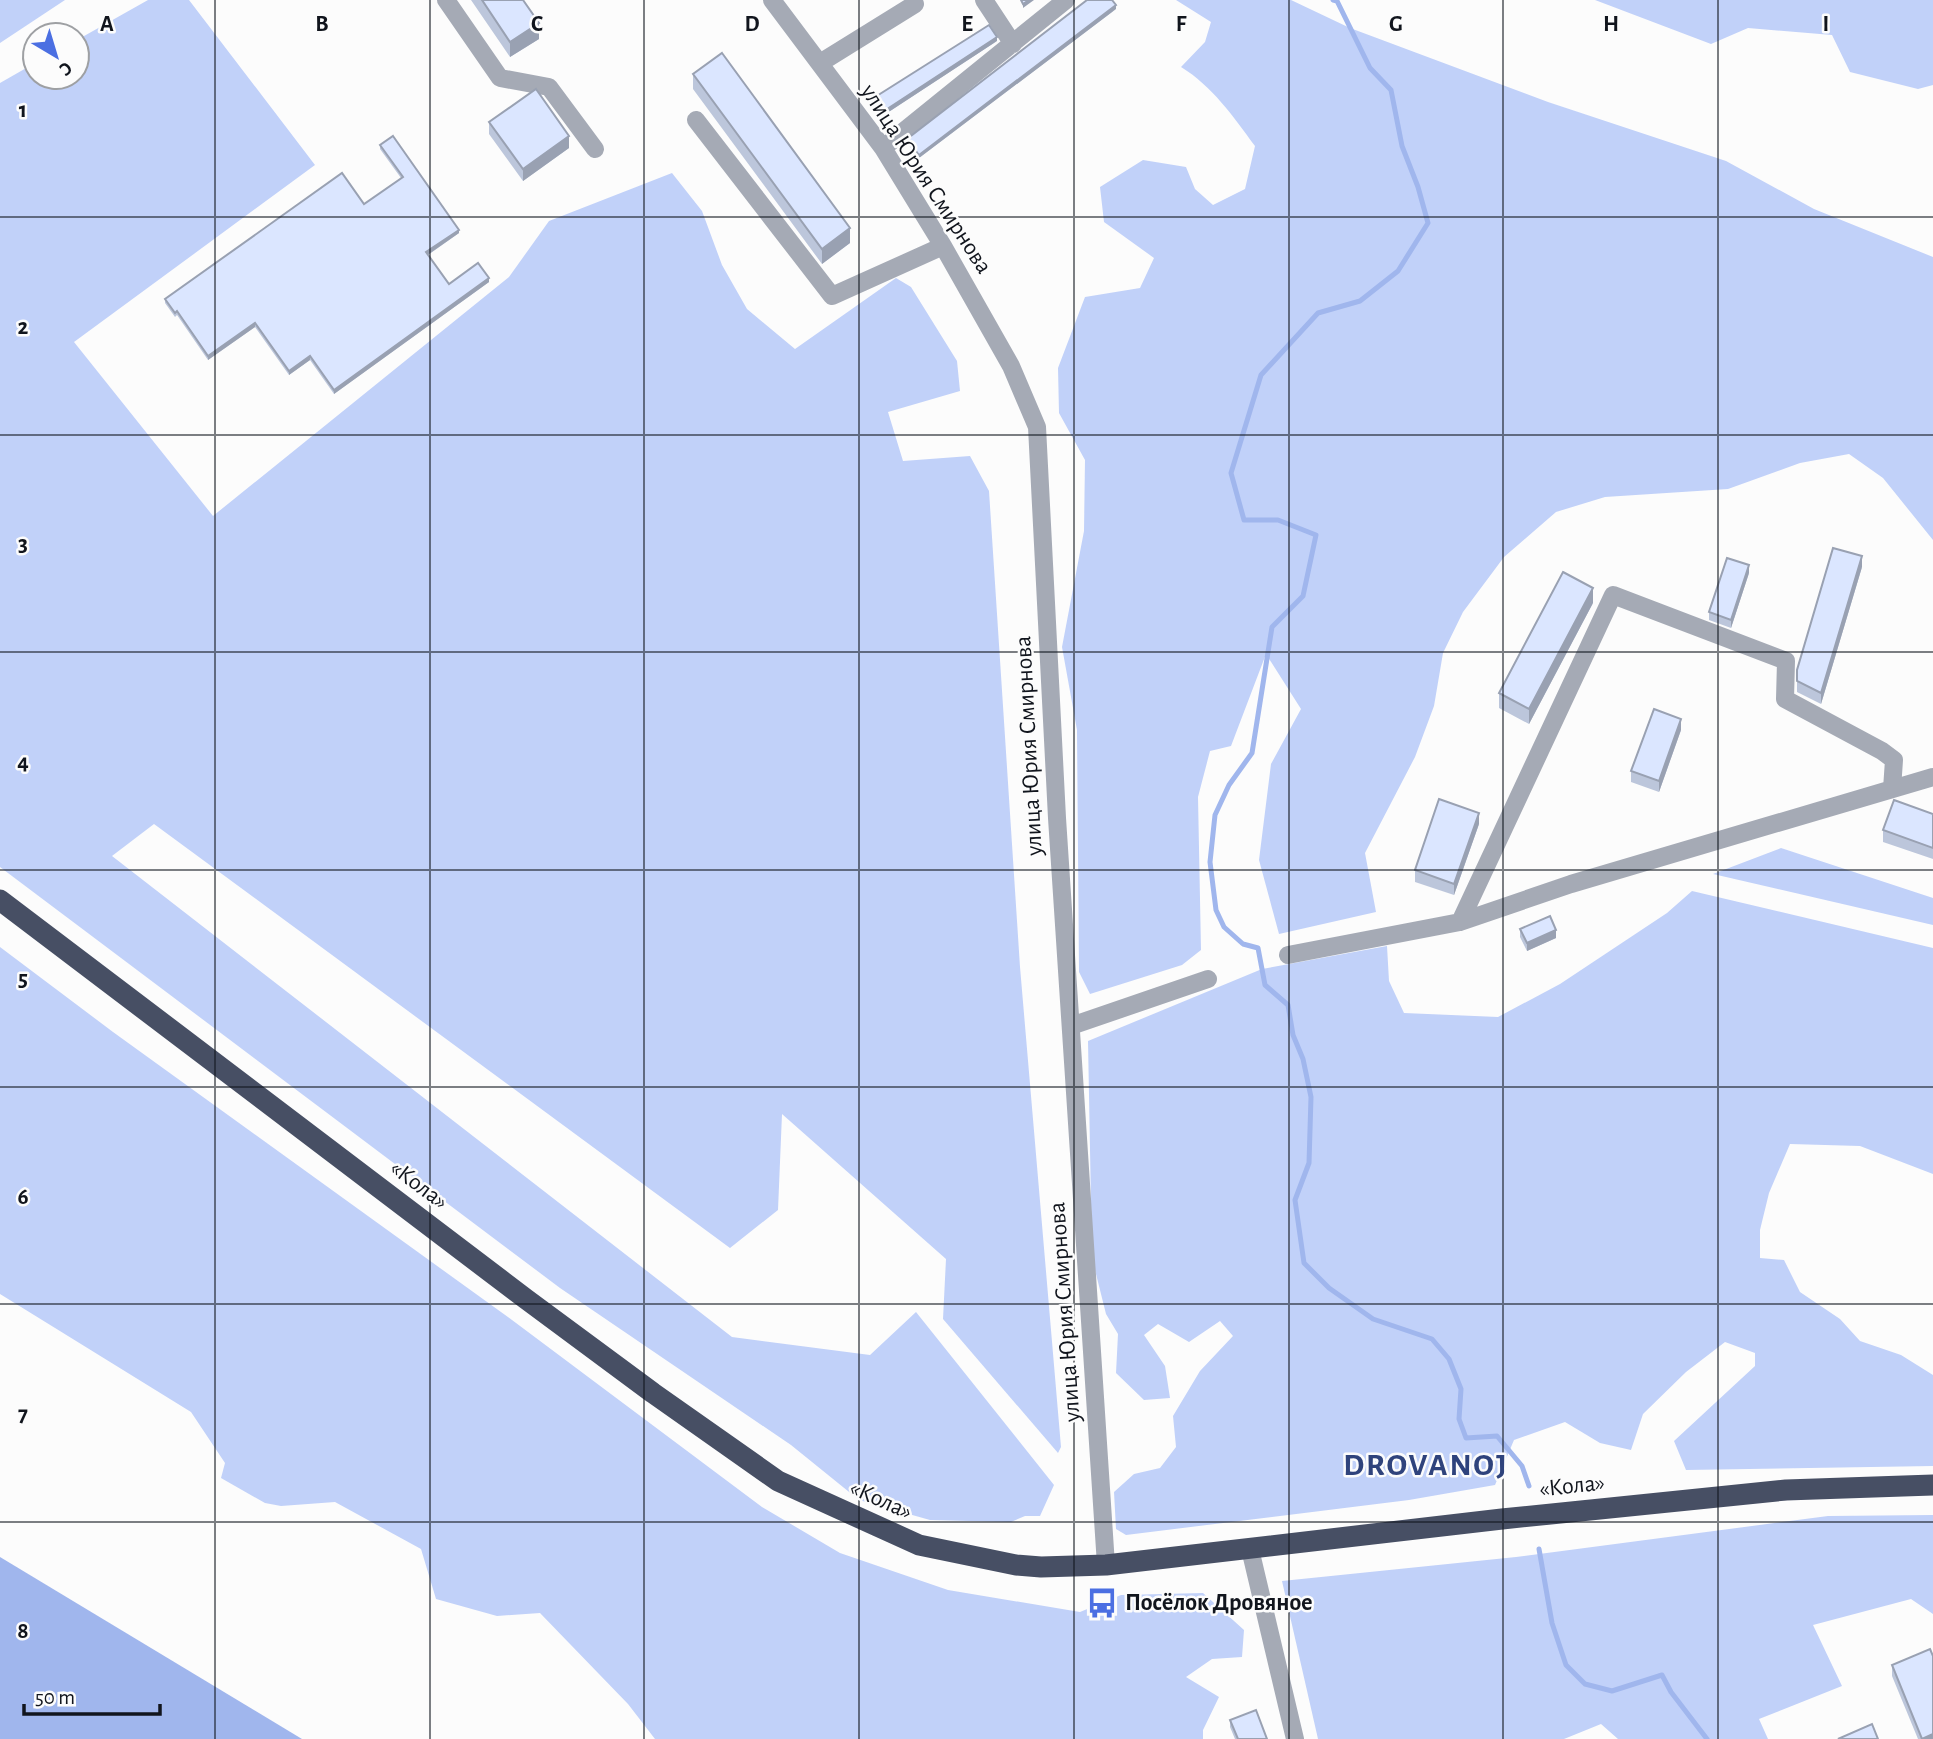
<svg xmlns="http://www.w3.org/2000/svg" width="1933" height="1739" font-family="'Alegreya Sans',sans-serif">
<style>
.green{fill:#c1d1f9}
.water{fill:#a0b6ed}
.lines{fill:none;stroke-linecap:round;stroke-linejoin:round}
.stream{stroke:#a0b6ed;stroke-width:5}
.minor{stroke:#a5aab5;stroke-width:18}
.highway{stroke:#474f64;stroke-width:21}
.wall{fill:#bcc6db}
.shaded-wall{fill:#99a1b2}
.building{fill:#dbe6ff;stroke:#99a1b2;stroke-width:2}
.grid{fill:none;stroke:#11151d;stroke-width:2;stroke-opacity:0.55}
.labels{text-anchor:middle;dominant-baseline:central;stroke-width:5;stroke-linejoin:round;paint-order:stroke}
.street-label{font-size:24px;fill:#11151d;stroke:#fcfcfc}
.poi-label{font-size:24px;font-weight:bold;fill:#11151d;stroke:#fcfcfc;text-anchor:start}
.district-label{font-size:32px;font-weight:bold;letter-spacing:2px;fill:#2f437c;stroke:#fcfcfc}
.grid-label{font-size:23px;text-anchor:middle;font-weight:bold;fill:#11151d;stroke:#fcfcfc;stroke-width:5;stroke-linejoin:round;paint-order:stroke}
</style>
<rect width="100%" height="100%" fill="#fcfcfc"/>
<path class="green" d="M0,0h65l-65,43z
M148,0h41l126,165 -241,177 139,174 296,-239 40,-56 123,-48 30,38 20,54 25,44 48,40 101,-71 15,9 46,74 3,30 -72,21 15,49 67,-5 19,35 31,476 41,480 -3,6 -115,-134 3,-60 -164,-145 -4,96 -48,38 -576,-424 -42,32 620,481 138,18 46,-43 138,173 -14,31h-15l-14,6 -81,-2 -71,-20 -68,-55 -231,-157 -560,-421v-784l35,-20v14h42v-37z
M1176,0h115l59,28 198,74 178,59 88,48 119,48v283l-50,-62 -34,-24 -49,9 -72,26 -123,8 -49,15 -52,45 -41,55 -20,41 -9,53 -19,51 -50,96 11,59 -97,22 -20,-74 12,-96 30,-55 -35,-55 -35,92 -21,5 -12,46 3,153 -19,15 -92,29 -11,-22 -2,-242 -15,-83 22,-116 1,-71 -26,-47 -1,-45 27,-71 55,-9 14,-30 -50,-36 -4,-35 43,-27 43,7 9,22 18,16 32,-16 10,-43c-22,-30 -43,-60 -74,-79l24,-25 6,-20z
M1595,0h338v85l-15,4 -68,-17 -18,-37 -84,-7 -37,16z
M1781,848l152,50v27l-220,-51z
M1692,891l241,57v226l-73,-28 -70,-2 -21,49 -9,37v28l24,2 16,32 40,27 20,22 41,14 32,20v91l-247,4 -12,-29 81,-75v-13l-30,-11 -39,30 -43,42 -12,36 -31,-7 -35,-21 -51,18 -19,45 -86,15 -283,35 -10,-6 -2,-37 20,-18 26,-6 16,-21 -3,-31 27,-45 33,-35 -13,-15 -31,21 -31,-18 -14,11 21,31 5,32 -26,2 -28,-27 2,-39 -12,-20 -14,-56 -4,-217 174,-72 125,-23 2,35 15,32 94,4 62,-33 107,-71z
M0,947l113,85 399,288 250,187 78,46 108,37 132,22 41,-17 82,-2 41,37 -2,27 -30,2 -26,18 33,20 -16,33v9h-548l-27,-35 -88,-91 -43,3 -61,-17 -15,-50 -86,-47 -54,4 -16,-3 -44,-25 4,-15 -34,-51 -191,-118z
M1933,1515v99l-22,-15 -98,26 29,61 -83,33 9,20h-150l-17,-15 -37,15h-246l-36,-158 234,-24 312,-41z"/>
<path class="water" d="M0,1557l302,182h-302z"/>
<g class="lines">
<path class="stream" d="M1333,0l4,1 33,67 21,22 11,56 16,41 10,36 -30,48 -38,30 -42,12 -57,62 -30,98 13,47h34l38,15 -13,61 -31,31 -20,126 -23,32 -14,30 -5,47 6,48 8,17 19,17 15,4 7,37 23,20 5,30 10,24 8,38 -2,66 -14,37 9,63 25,25 44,31 59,20 17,20 12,30 -2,30 7,19 31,-2 25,30 7,20
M1539,1549l13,74 14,42 19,19 27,7 50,-16 9,17 36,47"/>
<path class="minor" d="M446,0l54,78 49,9 46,62
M772,0l111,148 60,98 68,120 26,61 20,391 49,747
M984,0l29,44
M820,63l95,-59
M696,120l136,176 111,-50
M883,148l183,-148
M1460,922l153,-327 173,66 -1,38 97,52 12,9 -2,29
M1288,955l172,-33 111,-38 362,-107
M1071,1026l137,-47
M1250,1549l45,190"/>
<path class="highway" d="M0,900l526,399 127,94 125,88 141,64 97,20 25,2 65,-2 396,-46 284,-29 147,-5"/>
</g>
<path class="wall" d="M471,0h52l16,39 -29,18z
M1116,9l-197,149 -12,-15v-4z
M997,41l-116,76 -9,-14v-4z
M693,74l157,169 -28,21 -129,-175z
M489,122l80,26 -46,33 -34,-47z
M380,145l79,88 -31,22 21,29 40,-2 -155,112 -24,-34 -21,15 -34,-48 -47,33 -31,-45 -2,2 -10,-14v-4l199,-95 37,-26 -21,-29z
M1862,567l-41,137 -24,-12v-22z
M1749,573l-18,55 -22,-8v-8z
M1593,603l-64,121 -30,-16v-15z
M1681,730l-22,62 -28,-10v-11z
M1933,814v45l-50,-17v-12z
M1479,824l-25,71 -39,-13v-12z
M1520,929l36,9 -29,13 -7,-14z
M1892,1665l41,74h-15l-26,-63z
M1230,1720l37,19h-32l-5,-12z"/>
<path class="shaded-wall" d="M1029,0h5l-11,8v-4z
M1116,5v4l-197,149v-3z
M539,23v16l-29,18v-15z
M997,37v4l-116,76v-4z
M569,136v12l-46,33v-12z
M850,228v15l-28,21v-15z
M459,230v3l-33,23v-4z
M489,278v4l-155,112v-4z
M255,323v4l-47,33v-4z
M310,356v4l-21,15v-4z
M1862,556v11l-41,137v-11z
M1749,565v8l-18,55v-8z
M1593,588v15l-64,121v-15z
M1681,719v11l-22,62v-11z
M1479,813v11l-25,71v-11z
M1556,930v8l-29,13v-8z
M1933,1734v5h-11z"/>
<path class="building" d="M482,0h41l16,23 -29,19z
M1021,0h8l-6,4z
M1087,0h25l4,5 -197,150 -12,-16z
M989,25l8,12 -116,76 -9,-14z
M722,53l128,175 -28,21 -129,-175z
M536,89l33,47 -46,33 -34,-47z
M393,136l66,94 -33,22 23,32 29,-21 11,15 -155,112 -24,-34 -21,15 -34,-48 -47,33 -31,-45 -2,2 -10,-14 177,-126 22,31 39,-27 -23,-32z
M1833,548l29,8 -41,137 -24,-12v-11z
M1727,558l22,7 -18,55 -22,-8z
M1563,572l30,16 -64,121 -30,-16z
M1654,709l27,10 -22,62 -28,-10z
M1439,799l40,14 -25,71 -39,-14z
M1894,800l39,14v34l-50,-18z
M1550,916l6,14 -29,13 -7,-14z
M1930,1649l3,7v78l-11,5 -30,-74z
M1256,1710l11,29h-29l-8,-19z
M1872,1724l6,15h-40z"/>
<path class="grid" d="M215,0v1739M430,0v1739M644,0v1739M859,0v1739M1074,0v1739M1289,0v1739M1503,0v1739M1718,0v1739M0,217h1933M0,435h1933M0,652h1933M0,870h1933M0,1087h1933M0,1304h1933M0,1522h1933"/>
<defs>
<g id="bus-bare" transform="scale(2.415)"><path d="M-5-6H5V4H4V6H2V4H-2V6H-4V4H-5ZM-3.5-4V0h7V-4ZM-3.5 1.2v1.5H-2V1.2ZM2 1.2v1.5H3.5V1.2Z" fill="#4b6fe2" stroke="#fcfcfc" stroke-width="2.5" paint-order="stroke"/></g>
</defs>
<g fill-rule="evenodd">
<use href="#bus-bare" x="1102" y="1603"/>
</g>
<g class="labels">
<g class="street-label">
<text transform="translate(926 179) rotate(57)">улица Юрия Смирнова</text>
<text transform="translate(1029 746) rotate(-93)">улица Юрия Смирнова</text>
<text transform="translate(419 1185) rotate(37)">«Кола»</text>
<text transform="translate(1065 1312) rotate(-94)">улица Юрия Смирнова</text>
<text transform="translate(1572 1486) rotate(-6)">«Кола»</text>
<text transform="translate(881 1500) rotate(24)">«Кола»</text>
</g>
<g class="poi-label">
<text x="1125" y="1603">Посёлок Дровяное</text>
</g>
<g class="district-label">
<text x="1426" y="1465">DROVANOJ</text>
</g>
</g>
<g class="grid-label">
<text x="107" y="31">A</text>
<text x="322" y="31">B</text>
<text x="537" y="31">C</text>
<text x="752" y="31">D</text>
<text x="967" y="31">E</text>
<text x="1181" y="31">F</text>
<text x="1396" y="31">G</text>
<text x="1611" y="31">H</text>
<text x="1826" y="31">I</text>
<text x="23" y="117">1</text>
<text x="23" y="334">2</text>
<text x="23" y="551">3</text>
<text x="23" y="769">4</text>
<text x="23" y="986">5</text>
<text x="23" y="1204">6</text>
<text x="23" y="1421">7</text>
<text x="23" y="1638">8</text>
</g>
<g transform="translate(56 56) rotate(142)"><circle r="33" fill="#fcfcfc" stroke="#9ea0a3" stroke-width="2"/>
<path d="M0-5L12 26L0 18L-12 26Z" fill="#4b6fe2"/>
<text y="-10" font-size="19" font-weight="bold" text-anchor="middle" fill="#11151d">С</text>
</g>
<path d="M24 1704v10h136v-10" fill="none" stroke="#11151d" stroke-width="3.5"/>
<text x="35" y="1704" font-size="21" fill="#11151d" stroke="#fcfcfc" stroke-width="5" paint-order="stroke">50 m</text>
</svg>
